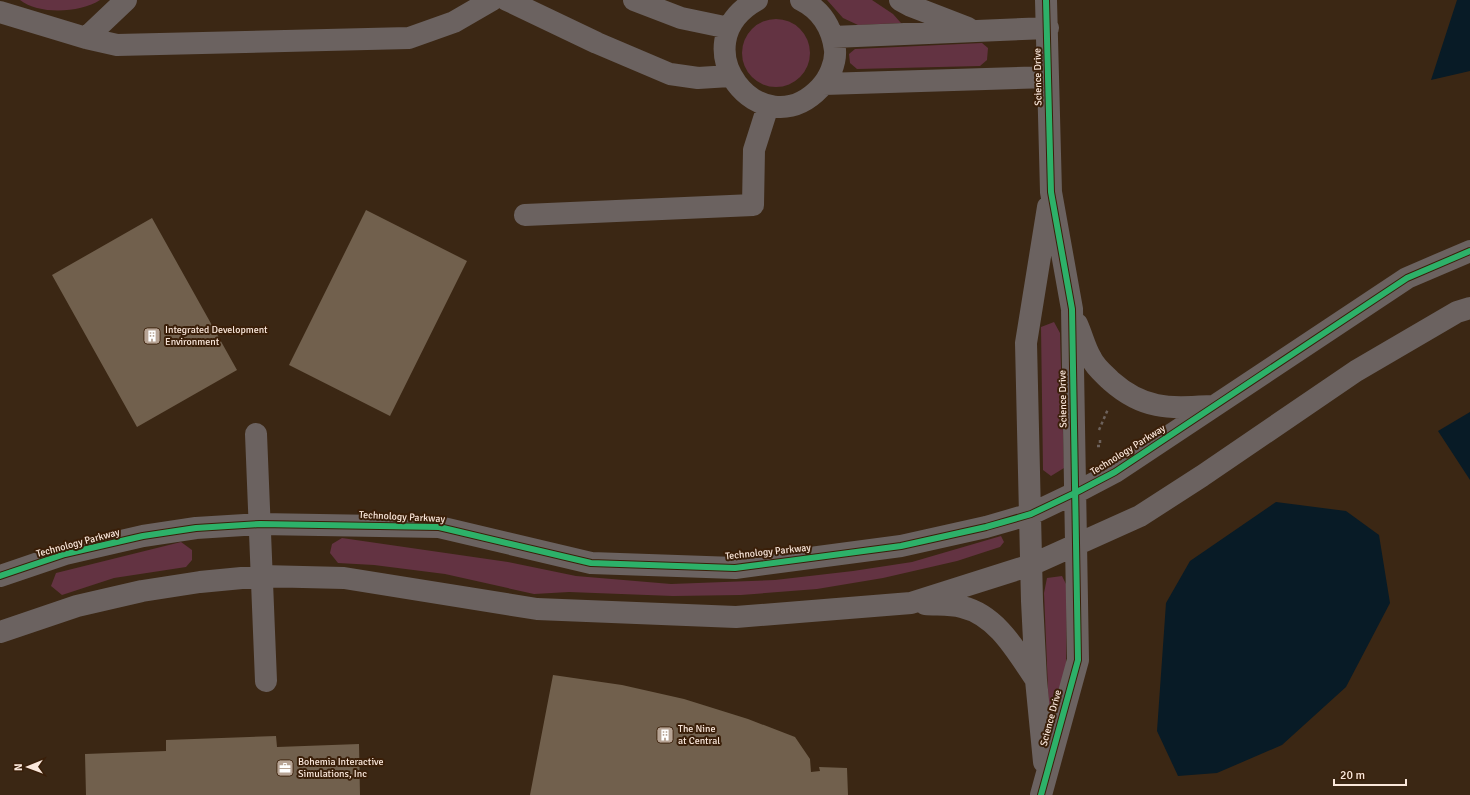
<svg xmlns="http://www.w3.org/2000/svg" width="1470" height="795" font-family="Signika,sans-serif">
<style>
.green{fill:#633342}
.water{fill:#081b26}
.building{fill:#71604d}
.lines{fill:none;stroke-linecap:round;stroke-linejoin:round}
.path{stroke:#6d625c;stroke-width:2.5;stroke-dasharray:3 3;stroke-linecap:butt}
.minor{stroke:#6b6260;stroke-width:22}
.cycleway-casing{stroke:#3a1f09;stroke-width:8}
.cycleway{stroke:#2db169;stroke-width:6}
.labels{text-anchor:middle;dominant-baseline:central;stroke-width:4;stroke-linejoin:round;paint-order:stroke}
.street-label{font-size:10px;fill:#fae7db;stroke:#3a1f09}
.poi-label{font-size:10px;fill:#fae7db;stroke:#3a1f09;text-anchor:start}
</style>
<rect width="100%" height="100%" fill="#3b2714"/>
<path class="green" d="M20,0h80c-20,13 -61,15 -80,0z
M827,0h45l21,14 8,9 -43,2 -15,-7z
M742 53a34 34 0 1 1 68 0a34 34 0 1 1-68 0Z
M982,43l6,5 -1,12 -7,6 -123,3 -7,-6 -1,-9 6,-5z
M1054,322l6,11 4,135 -13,8 -8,-6 -2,-143z
M1001,536l3,6 -4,5 -43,14 -74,17 -66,11 -76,6 -68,1 -104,-4 -35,2 -89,-20 -71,-9 -36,-2 -8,-10 2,-9 10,-6 166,24 68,14 95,8 104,-4 78,-9 59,-9z
M181,542l11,8v10l-6,7 -72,11 -52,17 -11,-9 5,-13z
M1062,576l5,10 -1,84 -10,44 -7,-1 -5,-120 3,-15z"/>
<path class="water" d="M1457,0h13v71l-39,9z
M1470,412v68l-32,-49z
M1276,502l70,9 33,24 11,68 -44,84 -64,58 -65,28 -39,3 -21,-45 9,-128 24,-42z"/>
<path class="building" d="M366,210l101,51 -77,155 -101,-51z
M152,218l85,152 -100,57 -85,-152z
M553,675l69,10 62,14 64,20 47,18 15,22 1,13 9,-1 -1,-4 28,1 1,27h-318z
M276,736l1,11 82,-3 1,51h-274l-1,-41 81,-3v-11z"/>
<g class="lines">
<path class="path" d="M1099,430l9,-21
M1097,446h3v-7"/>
<path class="minor" d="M507,0l90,43 73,31 28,4 32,-2
M634,0l47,18 48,10
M757,0c-79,44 4,150 63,88 9,-9 16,-25 15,-38 -3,-23 -14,-40 -34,-50
M900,0l11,6 57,22
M0,12l86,26 31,7 292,-7 45,-16 38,-22
M833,37l215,-9
M86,38l40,-38
M824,84l224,-7
M525,215l228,-10 1,-55 14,-44
M1077,324c5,11 8,24 14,34 4,9 13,16 20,23 34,30 60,27 103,25
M256,434l10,247
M0,576l65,-22 78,-18 53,-8 64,-4 179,3 152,36 144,5 166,-22 85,-19 45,-13 44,-21 40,-21 292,-194 63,-27
M925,604c12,1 25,0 37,3 35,8 55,45 74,73
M0,632l77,-26 65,-15 58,-9 62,-6 82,2 193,31 199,8 175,-14 120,-38 109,-49 62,-40 154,-105 101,-59 13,-4
M1044,762l-8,-82 -4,-79 -6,-258 22,-136
M1041,795l37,-135 -6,-351 -21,-117 -5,-192"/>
<g class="cycleway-casing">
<path id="cycleway" d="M0,576l65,-22 78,-18 53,-8 64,-4 179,3 152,36 144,5 166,-22 85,-19 45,-13 44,-21 40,-21 292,-194 63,-27
M1041,795l37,-135 -6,-351 -21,-117 -5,-192"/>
</g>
<use href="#cycleway" class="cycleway"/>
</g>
<defs>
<g id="building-square" transform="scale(0.9)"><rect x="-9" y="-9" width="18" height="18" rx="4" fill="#b7a495" stroke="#3a1f09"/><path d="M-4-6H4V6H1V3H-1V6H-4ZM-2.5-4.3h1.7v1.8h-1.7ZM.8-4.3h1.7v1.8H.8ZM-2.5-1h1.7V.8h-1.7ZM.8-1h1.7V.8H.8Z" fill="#fff"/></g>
<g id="office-square" transform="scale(0.9)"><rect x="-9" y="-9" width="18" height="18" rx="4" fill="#b7a495" stroke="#3a1f09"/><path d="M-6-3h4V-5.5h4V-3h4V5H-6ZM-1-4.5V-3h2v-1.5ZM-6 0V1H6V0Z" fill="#fff"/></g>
</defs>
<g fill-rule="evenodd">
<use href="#building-square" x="152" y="336"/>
<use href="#building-square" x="665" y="735"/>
<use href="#office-square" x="285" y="768"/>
</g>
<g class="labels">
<g class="street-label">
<text transform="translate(1038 77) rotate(-91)">Science Drive</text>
<text transform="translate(1063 399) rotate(-91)">Science Drive</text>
<text transform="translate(1128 450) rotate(-32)">Technology Parkway</text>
<text transform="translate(402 517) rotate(3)">Technology Parkway</text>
<text transform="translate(78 543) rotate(-15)">Technology Parkway</text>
<text transform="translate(768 552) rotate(-6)">Technology Parkway</text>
<text transform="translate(1051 718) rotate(-75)">Science Drive</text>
</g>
<g class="poi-label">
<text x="165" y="330">Integrated Development<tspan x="165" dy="12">Environment</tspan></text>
<text x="678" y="729">The Nine<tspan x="678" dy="12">at Central</tspan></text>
<text x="298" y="762">Bohemia Interactive<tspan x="298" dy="12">Simulations, Inc</tspan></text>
</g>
</g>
<g transform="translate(28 767) rotate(269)" stroke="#3a1f09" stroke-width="3" paint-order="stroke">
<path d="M0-3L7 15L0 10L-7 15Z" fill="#fae7db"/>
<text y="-6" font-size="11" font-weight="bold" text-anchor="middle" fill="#fae7db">N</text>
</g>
<path d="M1334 779v6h72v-6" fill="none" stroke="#fae7db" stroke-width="2"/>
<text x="1340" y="779" font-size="12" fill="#fae7db" stroke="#3a1f09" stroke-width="3" paint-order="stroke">20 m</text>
</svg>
